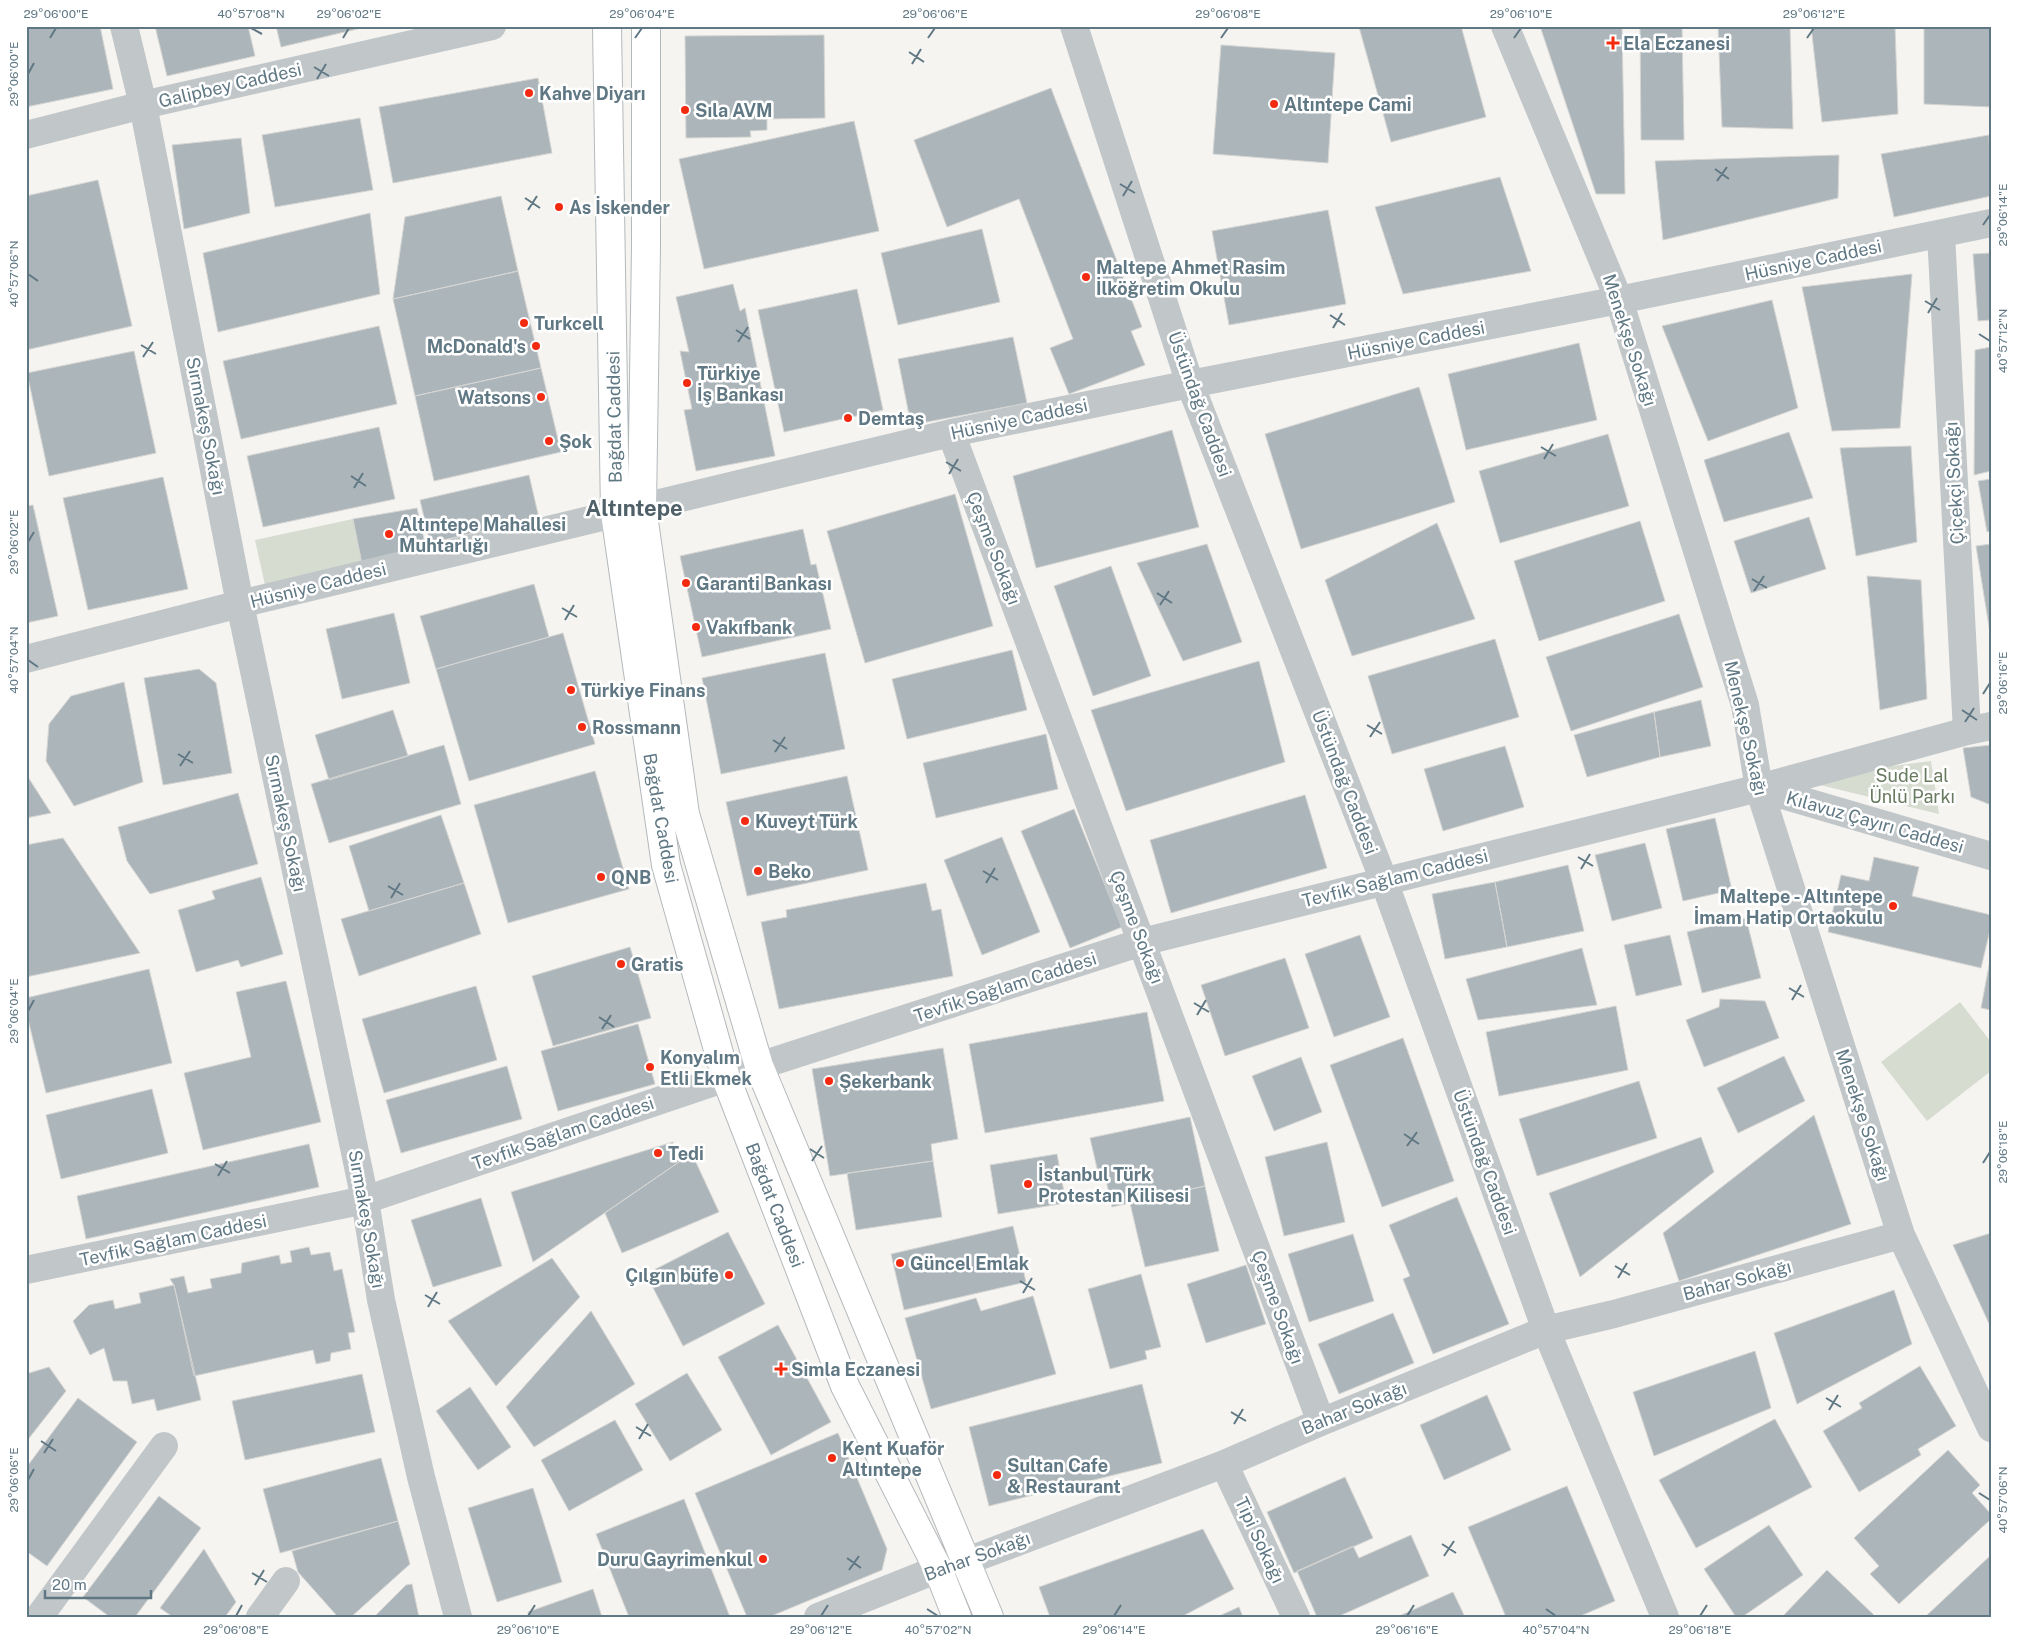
<svg xmlns="http://www.w3.org/2000/svg" width="2017" height="1643" font-family="'Public Sans',sans-serif">
<style>
.green{fill:#d6dcd0}
.building{fill:#acb5b9;stroke:#d5d5d3}
.lines{fill:none;stroke-linecap:round;stroke-linejoin:round}
.primary-casing{stroke:#b4b9bc;stroke-width:30}
.minor{stroke:#c1c6c9;stroke-width:28}
.tertiary{stroke:#c1c6c9;stroke-width:28}
.primary{stroke:#fff;stroke-width:28}
.ticks{fill:none;stroke:#607884;stroke-width:2}
.poi-dot{fill:#f42a10;stroke:#fff;stroke-width:2}
.labels{text-anchor:middle;dominant-baseline:central;stroke-width:5;stroke-linejoin:round;paint-order:stroke}
.poi-label{font-size:18px;font-weight:bold;fill:#607884;stroke:#fff;text-anchor:start}
.street-label{font-size:18px;fill:#607884;stroke:#fff}
.park-label{font-size:18px;fill:#687a60;stroke:#fff}
.district-label{font-size:22px;font-weight:bold;fill:#4f6068;stroke:#fff}
.neatline{fill:none;stroke:#607884;stroke-width:2}
.ticks-label{font-size:12px;text-anchor:middle;fill:#607884}
</style>
<rect width="100%" height="100%" fill="#f5f4f0"/>
<path class="green" d="M353,519l9,45 -97,21 -10,-45z
M1931,761l8,53 -123,-30 -2,-8z
M1960,1002l31,40v29l-64,50 -46,-59z"/>
<path class="building" d="M26,26h74l13,63 -87,18z
M155,26h93l7,30 -88,20z
M276,26h94l-89,21z
M1362,26h99l25,91 -95,25 -32,-115z
M1540,26h82l3,168h-29z
M1640,26h42l2,114h-43z
M1718,26h72l3,103 -71,-2z
M1811,26h84l3,88 -76,8z
M1924,26h67v81l-67,-3z
M824,35l1,83 -58,1v11l-17,1 1,6 -65,1 -1,-102z
M1221,45l114,8 -7,110 -115,-9z
M538,78l14,75 -159,30 -14,-76z
M1051,88l91,239 -11,4 14,34 -76,29 -19,-46 23,-9 -54,-140 -72,28 -33,-87z
M360,118l13,72 -98,17 -13,-72z
M854,121l25,110 -175,38 -25,-110z
M1989,135l2,61 -97,21 -13,-63z
M241,138l9,75 -66,16 -12,-84z
M1839,155l-1,43 -175,42 -8,-79z
M1500,177l31,94 -128,23 -28,-87z
M98,180l34,146 -106,24v-154z
M501,196l17,75 -125,28 12,-82z
M1328,210l18,94 -117,21 -17,-94z
M370,213l10,81 -162,38 -15,-79z
M982,229l18,73 -102,23 -17,-72z
M1991,253v67l-13,1 -5,-67z
M518,271l23,97 -126,28 -22,-97z
M1912,274l-12,154 -68,3 -30,-144z
M733,284l7,27 5,-3 30,148 -79,15 -12,-61 8,-1 -12,-58 9,1 -13,-55z
M857,289l26,121 -99,22 -26,-122z
M1772,300l26,108 -90,33 -46,-115z
M379,326l18,78 -156,35 -18,-78z
M1013,337l14,66 -116,22 -13,-66z
M1579,343l18,77 -131,30 -18,-76z
M1991,347v124l-17,4 1,-125z
M134,351l22,102 -107,23 -22,-103z
M541,368l20,84 -127,29 -19,-85z
M1419,387l36,115 -154,47 -36,-115z
M379,427l16,72 -132,28 -16,-71z
M1172,430l27,97 -163,41 -23,-92z
M1789,432l24,66 -89,24 -20,-62z
M1608,434l21,72 -129,37 -21,-72z
M1911,446l6,96 -61,14 -16,-108z
M529,475l10,43 -109,25 -10,-43z
M163,477l25,112 -100,21 -25,-112z
M1991,479v52l-4,1 -9,-51z
M955,494l38,132 -128,37 -38,-132z
M33,505l25,111 -32,7v-117z
M417,508l9,40 -64,16 -9,-45z
M1809,517l17,52 -75,24 -17,-52z
M1640,521l25,80 -126,40 -25,-80z
M1437,523l38,96 -123,37 -27,-76z
M803,529l8,36 5,-1 15,65 -129,28 -22,-101z
M1207,544l35,98 -59,19 -46,-98z
M1991,544v95l-15,-93z
M1111,566l40,110 -58,20 -39,-110z
M1867,576l54,4 6,119 -47,11z
M534,584l15,53 -113,32 -16,-53z
M394,613l16,70 -68,16 -16,-70z
M1679,614l24,73 -132,44 -25,-74z
M563,633l32,111 -126,37 -33,-112z
M1495,639l24,78 -127,37 -24,-78z
M1012,650l15,60 -120,29 -15,-60z
M825,653l20,96 -124,25 -19,-96z
M1259,661l26,101 -159,49 -35,-101z
M199,669l17,14 16,90 -69,12 -19,-107z
M124,682l19,100 -69,24 -28,-45 3,-37 22,-28z
M1701,700l10,46 -51,11 -6,-45z
M393,710l15,46 -79,24 -14,-45z
M1654,712l6,45 -73,20 -13,-42z
M1046,734l12,55 -122,29 -13,-55z
M444,745l17,59 -132,39 -18,-59z
M1991,745v60l-20,-8 -8,-49z
M1505,746l19,61 -81,24 -19,-62z
M595,771l34,118 -121,34 -34,-118z
M26,774l25,39 -25,5z
M847,776l21,94 -121,26 -21,-94z
M238,793l20,71 -108,30 -23,-33 -9,-34z
M1305,795l22,73 -156,45 -21,-73z
M1074,809l48,118 -52,21 -49,-117z
M441,815l23,68 -95,28 -20,-65z
M1715,818l17,72 -49,11 -17,-72z
M1002,837l38,95 -58,23 -38,-95z
M63,838l77,115 -114,24v-132z
M1645,843l17,65 -50,13 -17,-66z
M1874,857l45,10 -7,29 79,19v11l-10,42 -153,-36 13,-57 28,6z
M1568,865l16,66 -77,16 -12,-65z
M261,877l22,77 -42,13 -3,-7 -42,12 -18,-62 37,-11 -3,-8z
M1495,882l12,65 -62,12 -13,-65z
M464,883l17,51 -122,42 -18,-57z
M926,883l6,28 9,-2 12,67 -174,33 -18,-87 26,-5 -1,-7z
M1746,918l15,60 -59,15 -15,-61z
M1360,935l30,82 -56,20 -29,-83z
M1670,935l12,50 -46,11 -12,-51z
M630,947l21,71 -98,28 -21,-70z
M1582,948l15,57 -119,15 -12,-41z
M1285,958l24,70 -84,28 -24,-71z
M1990,960h1v50l-10,-2z
M149,969l23,94 -126,30 -20,-82v-13z
M286,981l35,141 -118,28 -19,-77 67,-16 -15,-65z
M476,986l21,74 -113,33 -22,-74z
M1720,999l45,2 14,37 -75,29 -18,-47 33,-13z
M1616,1006l12,64 -129,26 -13,-64z
M1147,1012l17,89 -179,32 -16,-89z
M638,1024l17,60 -97,27 -17,-60z
M1403,1038l51,143 -72,26 -52,-142z
M943,1048l15,91 -27,5 2,17 -103,15 -18,-107z
M1784,1056l21,45 -67,32 -21,-45z
M1301,1057l21,55 -48,19 -22,-55z
M507,1066l15,53 -121,34 -15,-53z
M1639,1081l18,57 -120,38 -18,-57z
M152,1089l16,64 -107,26 -15,-64z
M1814,1115l37,109 -172,57 -16,-48z
M1190,1117l15,69 -93,21 -6,-27 -6,1 -10,-43z
M1701,1137l13,35 -134,105 -31,-84z
M673,1142l6,20 -146,100 -22,-70z
M1327,1142l18,80 -61,14 -19,-79z
M309,1144l10,43 -233,52 -9,-43z
M1057,1154l9,49 -68,11 -8,-49z
M693,1156l26,56 -97,41 -17,-40 74,-51z
M933,1161l9,56 -86,13 -9,-57z
M1205,1186l14,65 -74,16 -15,-64z
M1457,1197l52,127 -76,30 -30,-75 7,-3 -21,-51z
M481,1198l21,68 -69,21 -22,-67z
M1013,1226l13,56 -122,28 -13,-56z
M728,1232l37,72 -82,42 -37,-72z
M1991,1233v95l-38,-83z
M1353,1234l21,67 -65,21 -21,-68z
M309,1247l2,8 19,-3 4,19 8,-2 13,63 -7,1 3,16 -20,4 -1,8 -14,3 -3,-14 -119,26 -20,-91 -4,-6 14,-3 4,17 24,-5 -2,-9 31,-6 1,-10 37,-8 2,9 11,-2 -2,-11z
M552,1258l28,39 -84,89 -48,-65z
M1246,1265l20,59 -60,19 -19,-59z
M1141,1274l20,73 -16,4 2,8 -37,10 -22,-80z
M174,1285l27,115 -44,11 -3,-12 -22,5 -5,-23h-14l-9,-33 -14,7 -17,-34 16,-16 24,-5 2,9 26,-6 -2,-10z
M1894,1290l18,54 -115,60 -23,-71z
M1033,1296l23,78 -125,35 -26,-91 71,-20 5,13z
M591,1311l44,73 -101,63 -28,-40z
M1393,1313l21,50 -75,31 -21,-50z
M778,1325l53,97 -60,33 -53,-98z
M1755,1351l16,57 -117,48 -21,-64z
M1920,1366l36,60 -38,23 3,6 -62,37 -36,-61 39,-23 -3,-5z
M49,1367l17,24 -40,51v-68z
M687,1373l35,57 -52,31 -35,-57z
M362,1374l13,58 -130,28 -13,-59z
M1142,1384l20,79 -173,43 -20,-79z
M470,1387l41,60 -33,23 -42,-59z
M1487,1395l24,55 -67,30 -24,-55z
M78,1398l59,44 -90,124 -21,-15v-83z
M1775,1419l37,68 -116,61 -37,-68z
M615,1420l28,50 -74,41 -28,-51z
M838,1433l49,116 -5,21 -113,47h-22l-52,-124z
M1948,1450l32,35 -8,8 19,21v5l-92,85 -29,-30 9,-8 -25,-28z
M381,1458l17,63 -118,32 -17,-64z
M1345,1477l28,61 -79,35 -27,-61z
M1567,1486l48,115 -37,16h-72l-38,-90z
M533,1488l29,94 -65,20 -29,-94z
M159,1496l42,32 -66,89h-25l-27,-20z
M684,1499l46,118h-101l-33,-83z
M398,1521l12,43 -59,53h-13l-40,-45 -6,-21z
M1769,1525l34,50 -61,42h-6l-32,-48z
M1203,1529l31,60 -53,28h-131l-11,-30z
M1411,1535l18,41 -92,41h-20l-20,-46 56,-25 6,12z
M204,1549l32,53 -11,15h-52l-13,-9z
M1991,1555v62h-66z
M1827,1570l49,47h-94z
M412,1584l7,33h-45l32,-32z
M593,1589l9,28h-73l-1,-5z
M1453,1592l12,25h-68z
M1239,1607l4,10h-26z"/>
<g class="lines">
<g class="primary-casing">
<path id="primary" d="M607,26l8,487 51,352 60,213 119,308 93,183 19,48
M646,26v221l-4,260 43,307 74,252 230,551"/>
</g>
<path class="minor" d="M124,26l19,79 97,499 125,596 16,100 40,177 37,140
M1074,26l116,358 194,497 162,449 119,287
M1505,26l114,274 126,405 14,83 142,447 90,193
M26,135l117,-30 349,-79
M1941,234l26,497
M951,433l370,989
M26,659l214,-55 711,-171 239,-49 429,-84 372,-77
M1759,788l232,68
M759,1066l383,-124 617,-154 208,-57 24,-5
M26,1270l339,-70 361,-122
M1224,1464l72,153
M39,1617l125,-171
M260,1617l26,-36
M818,1617l120,-48 29,-8 257,-97 97,-42 225,-92 68,-16 287,-79"/>
<path class="tertiary" d="M726,1078l33,-12"/>
<use href="#primary" class="primary"/>
</g>
<path class="ticks" d="M251,28l11,6M50,38l6,-10M343,38l6,-10M635,38l7,-10M928,38l7,-10M1221,38l7,-10M1514,38l7,-10M1807,38l7,-10M909,52l15,10M912,64l9,-15M314,67l15,9M28,74l6,-11M317,79l9,-15M1715,169l14,10M1717,181l10,-14M1120,184l15,9M1123,196l9,-15M525,198l15,10M528,210l9,-14M1983,225l7,-10M28,274l10,7M1925,301l15,9M1928,313l9,-15M1330,315l15,10M1333,328l9,-15M736,330l14,9M1979,334l11,7M738,342l10,-15M141,345l15,9M143,357l10,-15M1541,447l15,9M1544,459l9,-15M946,462l15,9M949,474l9,-15M351,476l15,10M354,488l9,-15M28,542l6,-10M1752,579l15,9M1754,591l10,-15M1157,593l15,10M1160,605l9,-14M562,608l15,9M565,620l9,-15M28,660l10,7M1983,694l7,-11M1962,710l15,10M1965,722l9,-14M1367,725l15,9M1370,737l10,-15M773,740l14,9M775,752l10,-15M178,754l15,9M180,766l10,-15M1578,857l15,9M1581,869l9,-15M983,871l15,9M986,883l9,-15M388,886l15,9M391,898l9,-15M1789,988l15,9M1792,1000l9,-15M1194,1003l15,9M28,1011l6,-11M1197,1015l9,-15M599,1017l15,10M602,1029l9,-14M1404,1134l15,10M1407,1146l10,-14M810,1149l14,9M812,1161l10,-15M1983,1163l7,-11M215,1164l15,9M218,1176l9,-15M1615,1266l15,9M1618,1278l9,-15M1020,1281l15,9M1023,1293l9,-15M425,1295l15,9M428,1307l9,-15M1826,1398l15,9M1829,1410l9,-15M1231,1412l15,9M1234,1424l9,-15M636,1427l15,9M639,1439l9,-15M41,1441l15,10M44,1453l9,-14M28,1480l6,-11M1979,1493l11,7M1442,1544l14,9M1444,1556l10,-15M847,1558l14,10M849,1570l10,-14M252,1573l15,9M255,1585l9,-15M927,1609l11,7M1546,1609l10,7M236,1616l6,-11M528,1616l7,-11M821,1616l7,-11M1114,1616l7,-11M1407,1616l7,-11M1700,1616l7,-11"/>
<g class="poi-dot">
<path d="M1610.5 35.5h5v5h5v5h-5v5h-5v-5h-5v-5h5z"/>
<circle cx="529" cy="93" r="5"/>
<circle cx="1274" cy="104" r="5"/>
<circle cx="685" cy="110" r="5"/>
<circle cx="559" cy="207" r="5"/>
<circle cx="1086" cy="277" r="5"/>
<circle cx="524" cy="323" r="5"/>
<circle cx="536" cy="346" r="5"/>
<circle cx="687" cy="383" r="5"/>
<circle cx="541" cy="397" r="5"/>
<circle cx="848" cy="418" r="5"/>
<circle cx="549" cy="441" r="5"/>
<circle cx="389" cy="534" r="5"/>
<circle cx="686" cy="583" r="5"/>
<circle cx="696" cy="627" r="5"/>
<circle cx="571" cy="690" r="5"/>
<circle cx="582" cy="727" r="5"/>
<circle cx="745" cy="821" r="5"/>
<circle cx="758" cy="871" r="5"/>
<circle cx="601" cy="877" r="5"/>
<circle cx="1893" cy="906" r="5"/>
<circle cx="621" cy="964" r="5"/>
<circle cx="650" cy="1067" r="5"/>
<circle cx="829" cy="1081" r="5"/>
<circle cx="658" cy="1153" r="5"/>
<circle cx="1028" cy="1184" r="5"/>
<circle cx="900" cy="1263" r="5"/>
<circle cx="729" cy="1275" r="5"/>
<path d="M778.5 1361.5h5v5h5v5h-5v5h-5v-5h-5v-5h5z"/>
<circle cx="832" cy="1458" r="5"/>
<circle cx="997" cy="1475" r="5"/>
<circle cx="763" cy="1559" r="5"/>
</g>
<g class="labels">
<g class="poi-label">
<text x="1623" y="43">Ela Eczanesi</text>
<text x="539" y="93">Kahve Diyarı</text>
<text x="1284" y="104">Altıntepe Cami</text>
<text x="695" y="110">Sıla AVM</text>
<text x="569" y="207">As İskender</text>
<text x="1096" y="267">Maltepe Ahmet Rasim<tspan x="1096" dy="21">İlköğretim Okulu</tspan></text>
<text x="534" y="323">Turkcell</text>
<text x="526" y="346" text-anchor="end">McDonald's</text>
<text x="697" y="373">Türkiye<tspan x="697" dy="21">İş Bankası</tspan></text>
<text x="531" y="397" text-anchor="end">Watsons</text>
<text x="858" y="418">Demtaş</text>
<text x="559" y="441">Şok</text>
<text x="399" y="524">Altıntepe Mahallesi<tspan x="399" dy="21">Muhtarlığı</tspan></text>
<text x="696" y="583">Garanti Bankası</text>
<text x="706" y="627">Vakıfbank</text>
<text x="581" y="690">Türkiye Finans</text>
<text x="592" y="727">Rossmann</text>
<text x="755" y="821">Kuveyt Türk</text>
<text x="768" y="871">Beko</text>
<text x="611" y="877">QNB</text>
<text x="1883" y="896" text-anchor="end">Maltepe - Altıntepe<tspan x="1883" dy="21">İmam Hatip Ortaokulu</tspan></text>
<text x="631" y="964">Gratis</text>
<text x="660" y="1057">Konyalım<tspan x="660" dy="21">Etli Ekmek</tspan></text>
<text x="839" y="1081">Şekerbank</text>
<text x="668" y="1153">Tedi</text>
<text x="1038" y="1174">İstanbul Türk<tspan x="1038" dy="21">Protestan Kilisesi</tspan></text>
<text x="910" y="1263">Güncel Emlak</text>
<text x="719" y="1275" text-anchor="end">Çılgın büfe</text>
<text x="791" y="1369">Simla Eczanesi</text>
<text x="842" y="1448">Kent Kuaför<tspan x="842" dy="21">Altıntepe</tspan></text>
<text x="1007" y="1465">Sultan Cafe<tspan x="1007" dy="21">&amp; Restaurant</tspan></text>
<text x="753" y="1559" text-anchor="end">Duru Gayrimenkul</text>
</g>
<g class="street-label">
<text transform="translate(230 85) rotate(-13)">Galipbey Caddesi</text>
<text transform="translate(1813 260) rotate(-12)">Hüsniye Caddesi</text>
<text transform="translate(1416 340) rotate(-11)">Hüsniye Caddesi</text>
<text transform="translate(1630 340) rotate(72)">Menekşe Sokağı</text>
<text transform="translate(1200 404) rotate(70)">Üstündağ Caddesi</text>
<text transform="translate(614 417) rotate(-91)">Bağdat Caddesi</text>
<text transform="translate(1019 419) rotate(-12)">Hüsniye Caddesi</text>
<text transform="translate(206 426) rotate(79)">Sırmakeş Sokağı</text>
<text transform="translate(1954 483) rotate(-93)">Çiçekçi Sokağı</text>
<text transform="translate(994 548) rotate(69)">Çeşme Sokağı</text>
<text transform="translate(318 585) rotate(-14)">Hüsniye Caddesi</text>
<text transform="translate(1746 728) rotate(77)">Menekşe Sokağı</text>
<text transform="translate(1345 782) rotate(69)">Üstündağ Caddesi</text>
<text transform="translate(661 818) rotate(80)">Bağdat Caddesi</text>
<text transform="translate(1875 822) rotate(16)">Kılavuz Çayırı Caddesi</text>
<text transform="translate(286 823) rotate(78)">Sırmakeş Sokağı</text>
<text transform="translate(1395 878) rotate(-14)">Tevfik Sağlam Caddesi</text>
<text transform="translate(1137 927) rotate(69)">Çeşme Sokağı</text>
<text transform="translate(1005 987) rotate(-18)">Tevfik Sağlam Caddesi</text>
<text transform="translate(1863 1115) rotate(72)">Menekşe Sokağı</text>
<text transform="translate(563 1133) rotate(-19)">Tevfik Sağlam Caddesi</text>
<text transform="translate(1485 1162) rotate(70)">Üstündağ Caddesi</text>
<text transform="translate(775 1205) rotate(69)">Bağdat Caddesi</text>
<text transform="translate(367 1219) rotate(80)">Sırmakeş Sokağı</text>
<text transform="translate(173 1240) rotate(-12)">Tevfik Sağlam Caddesi</text>
<text transform="translate(1737 1280) rotate(-15)">Bahar Sokağı</text>
<text transform="translate(1278 1307) rotate(70)">Çeşme Sokağı</text>
<text transform="translate(1354 1408) rotate(-22)">Bahar Sokağı</text>
<text transform="translate(1260 1540) rotate(65)">Tipi Sokağı</text>
<text transform="translate(977 1556) rotate(-20)">Bahar Sokağı</text>
</g>
<g class="park-label">
<text x="1912" y="775">Sude Lal<tspan x="1912" dy="21">Ünlü Parkı</tspan></text>
</g>
<g class="district-label">
<text x="634" y="508">Altıntepe</text>
</g>
</g>
<rect width="2017" height="1643" fill="none" stroke="#ffffff" stroke-width="55"/>
<path d="M45 1590v8h106v-8" fill="none" stroke="#607884" stroke-width="2.5"/>
<text x="52" y="1590" font-size="15" fill="#607884" stroke="#ffffff" stroke-width="4" paint-order="stroke">20 m</text>
<rect x="28" y="28" width="1962" height="1588" class="neatline"/>
<g class="ticks-label">
<text x="56" y="18">29°06'00"E</text>
<text x="251" y="18">40°57'08"N</text>
<text x="349" y="18">29°06'02"E</text>
<text x="642" y="18">29°06'04"E</text>
<text x="935" y="18">29°06'06"E</text>
<text x="1228" y="18">29°06'08"E</text>
<text x="1521" y="18">29°06'10"E</text>
<text x="1814" y="18">29°06'12"E</text>
<text transform="translate(14 74) rotate(-90)" y="4">29°06'00"E</text>
<text transform="translate(2003 215) rotate(-90)" y="4">29°06'14"E</text>
<text transform="translate(14 274) rotate(-90)" y="4">40°57'06"N</text>
<text transform="translate(2003 341) rotate(-90)" y="4">40°57'12"N</text>
<text transform="translate(14 542) rotate(-90)" y="4">29°06'02"E</text>
<text transform="translate(14 660) rotate(-90)" y="4">40°57'04"N</text>
<text transform="translate(2003 683) rotate(-90)" y="4">29°06'16"E</text>
<text transform="translate(14 1011) rotate(-90)" y="4">29°06'04"E</text>
<text transform="translate(2003 1152) rotate(-90)" y="4">29°06'18"E</text>
<text transform="translate(14 1480) rotate(-90)" y="4">29°06'06"E</text>
<text transform="translate(2003 1500) rotate(-90)" y="4">40°57'06"N</text>
<text x="236" y="1634">29°06'08"E</text>
<text x="528" y="1634">29°06'10"E</text>
<text x="821" y="1634">29°06'12"E</text>
<text x="938" y="1634">40°57'02"N</text>
<text x="1114" y="1634">29°06'14"E</text>
<text x="1407" y="1634">29°06'16"E</text>
<text x="1556" y="1634">40°57'04"N</text>
<text x="1700" y="1634">29°06'18"E</text>
</g>
</svg>
